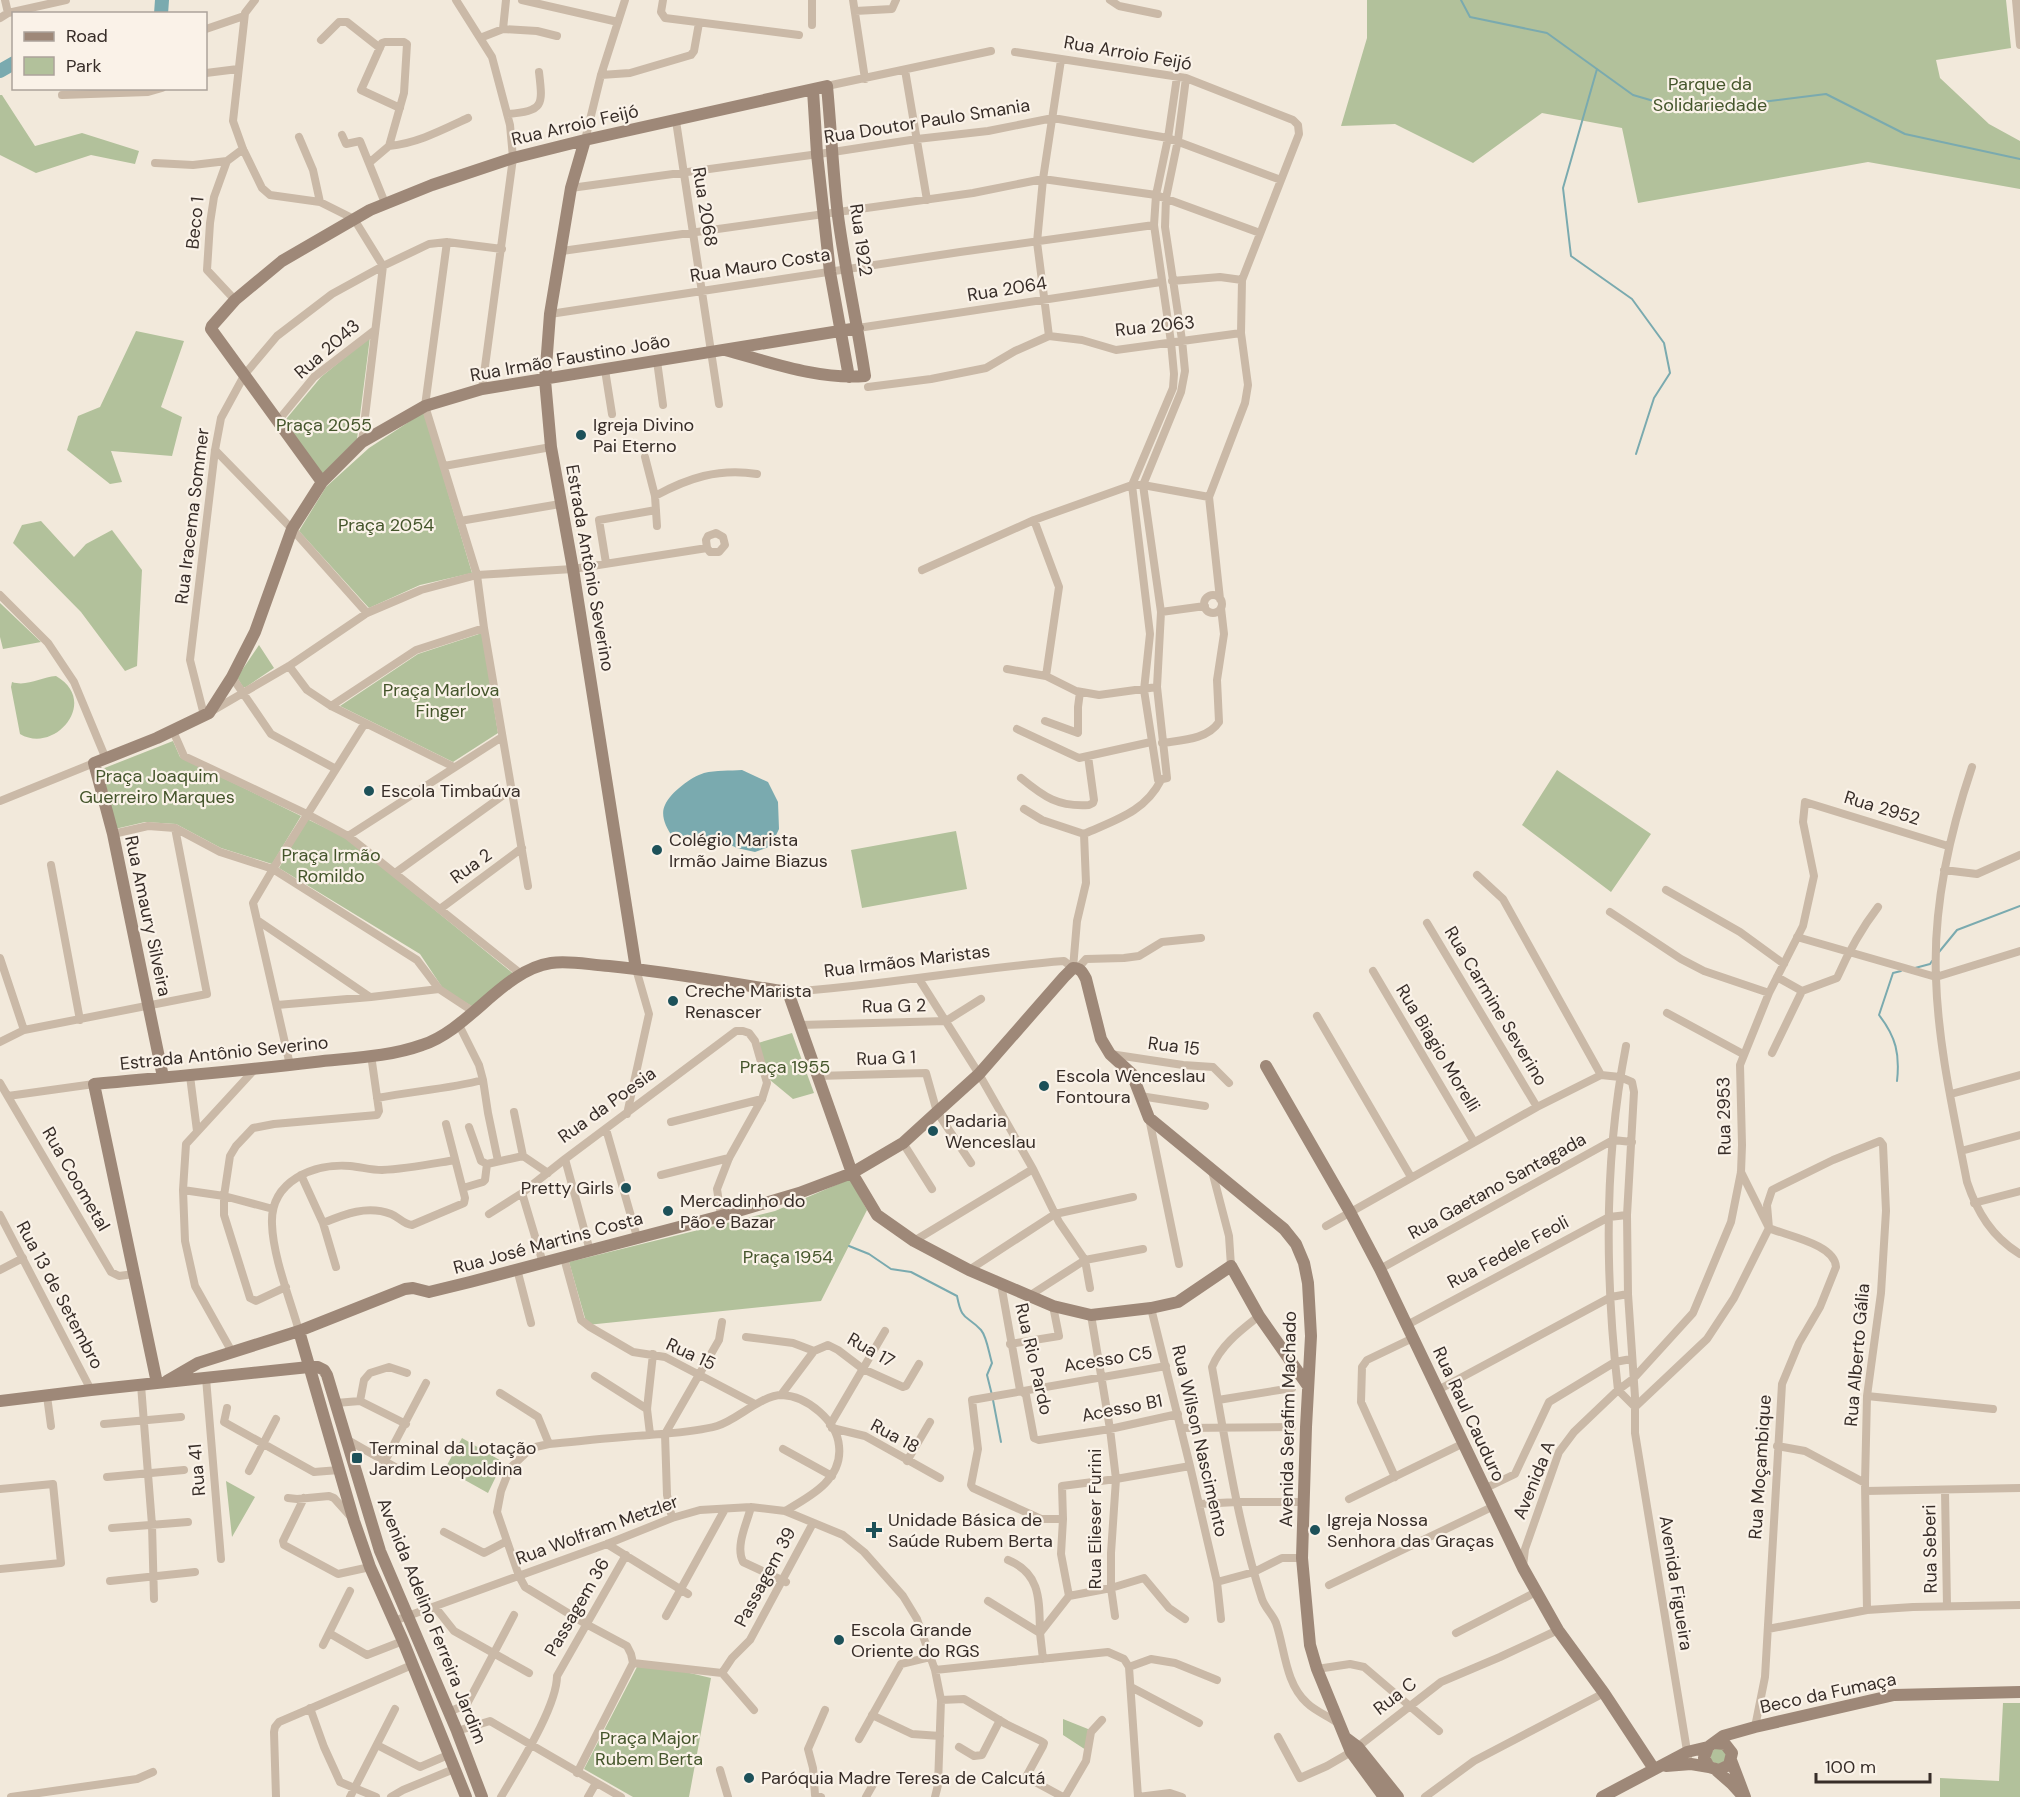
<svg xmlns="http://www.w3.org/2000/svg" width="2020" height="1797" font-family="'DM Sans',sans-serif">
<style>
.green{fill:#b2c19b}
.water{fill:#7aaaaf}
.lines{fill:none;stroke-linecap:round;stroke-linejoin:round}
.stream{stroke:#7aaaaf;stroke-width:2}
.river{stroke:#7aaaaf;stroke-width:14}
.street{stroke:#cab9a7;stroke-width:8}
.secondary{stroke:#9e8878;stroke-width:12}
.poi-dot{fill:#1d5159;stroke:#faf2e8;stroke-width:2}
.labels{text-anchor:middle;dominant-baseline:central;stroke-width:4.5;stroke-linejoin:round;paint-order:stroke}
.street-label{font-size:18px;fill:#372d28;stroke:#faf2e8}
.park-label{font-size:18px;fill:#44552b;stroke:#faf2e8}
.poi-label{font-size:18px;fill:#372d28;stroke:#faf2e8;text-anchor:start}
</style>
<rect width="100%" height="100%" fill="#f2e9db"/>
<path class="green" d="M1367,0h639l5,48 -75,12 4,18 49,46 31,17v48l-152,-27 -230,41 -16,-75 -80,-15 -69,50 -78,-39 -54,2 26,-88z
M0,95h2l33,51 47,-13 57,18 -4,13 -44,-9 -55,18 -36,-18z
M136,331l48,10 -23,66 21,10 -10,39 -61,-5 11,31 -12,2 -43,-34 11,-34 22,-9z
M370,337l-13,102 -36,37 -39,-52 39,-47z
M424,412l48,161 -52,12 -51,23 -70,-77 27,-44 43,-39z
M41,521l33,36 12,-13 26,-14 30,40 -5,96 -12,5 -44,-59 -68,-69 9,-18z
M0,603l41,39 -38,7 -3,-12z
M482,633l16,100 -45,29 -113,-56 78,-52z
M259,645l15,23 -28,19h-3l-5,-8v-3z
M56,676c44,25 -1,79 -36,58l-9,-47 1,-5c15,5 29,-5 44,-6z
M173,741l7,16 121,59 -29,48 -51,-16 -45,-24 -31,-2 -30,7 -13,-60z
M1557,770l94,64 -40,58 -89,-67z
M307,819l39,19 169,137 -40,33 -31,-18 -24,-36 -141,-86z
M956,831l11,58 -105,19 -11,-58z
M792,1033l22,60 -21,6 -23,-19 -12,-37z
M850,1179l17,31 -46,91 -234,24 -18,-63 206,-51z
M462,1438l41,24 -15,31 -34,-19 3,-4 -10,-5z
M226,1481l29,16 -23,40z
M638,1665l35,4 38,9 -22,119h-56l-49,-28z
M2003,1703h17v94h-80v-19l59,3z
M1063,1719l25,10 -2,21 -23,-15z
M1718,1747l10,6 -6,13 -11,-5v-9z"/>
<path class="water" d="M742,770l26,12 10,20 1,27 -8,17 -16,6 -18,-4 -26,-12 -25,3 -14,-3c-6,-9 -12,-21 -7,-31 6,-13 26,-28 39,-32 12,-3 26,-2 38,-3z"/>
<g class="lines">
<path class="stream" d="M1461,0l9,17 77,16 86,62 55,16 138,-17 79,40 115,25
M1597,69l-34,119 8,68 61,43 32,44 6,30 -16,25 -18,56
M1939,952l18,-22 63,-24
M1915,968l15,-4 2,-3
M1897,1081c3,-27 -1,-44 -18,-66l14,-42 8,-2
M849,1246l20,8 22,15 20,3 46,24c5,26 9,18 24,34 6,7 8,24 11,33l-5,12 5,20
M993,1400l8,42"/>
<path class="river" d="M161,14l1,-14
M0,71l14,-8"/>
<path class="street" d="M5,0l3,13
M255,0l-10,13 -12,108 10,28 19,39 8,7 50,7 34,17 29,47 -21,176
M456,0l36,57 18,68 3,33 -31,231
M522,0l96,22
M663,0l-2,12 4,6 134,17
M853,0l12,79
M1110,0l9,6 39,8
M2016,0l4,45
M855,11l37,-2 4,-9
M0,18l8,-5 58,-13
M812,25v-25
M206,29l38,-13
M503,29l3,-29
M480,38l23,-9 34,2 20,5
M321,40l18,-18h8l33,26
M1015,52l171,26 107,42 5,5 1,9 -57,146 -1,53 7,52 -3,18 -36,94 11,102
M905,70l22,130
M206,73l32,-4
M601,75l29,-2 61,-18 3,-4 5,-28
M1177,77l-9,61 -12,57 -2,30 17,117 3,32 -1,14 -41,97 18,149 -6,56 14,90 9,-2 -10,-91 4,-75 -18,-127 38,-93 4,-21 -3,-31 -17,-113 1,-29 12,-58 8,-62
M827,86l164,-35
M62,95l86,-3 14,-4
M507,114c37,-3 36,-8 32,-42
M676,121l43,283
M342,135l4,9 14,-3 25,62
M299,137l14,33 7,32
M585,140l16,-65 24,-75
M389,146c29,-3 53,-16 79,-28
M155,163l38,2 34,-4
M369,163l20,-17 15,-53 3,-49 -3,-2h-19l-3,1 -21,47 39,18
M571,188l262,-36 84,-13 71,-8 65,-13 115,20 113,42
M447,242l-22,164 52,169 7,53 44,258
M562,251l411,-58 70,-14 113,16 104,38
M1172,281l48,-4 22,3
M235,300l-28,-30 3,-47 4,-26 13,-36 16,-12
M550,314l410,-62 194,-27
M858,328l303,-46
M1049,336l-12,-94 6,-63 18,-119
M657,361l6,44
M605,370l7,44
M868,387l63,-8 55,-11 29,-17 34,-15 33,4 34,10 125,-17
M277,422l37,-45 61,-47
M215,450l77,79 75,84
M645,457l10,39 2,30
M444,466l107,-19
M655,496c33,-18 63,-28 102,-22
M1034,520l25,67 -13,89
M460,521l100,-17
M606,563l-7,-43 57,-10
M922,570l112,-50 98,-35h11l66,12
M0,595l48,48 26,39 32,77
M1204 604a9 9 0 1 1 18 0a9 9 0 1 1-18 0Z
M1161,612l44,-6
M289,666l18,24 24,16 123,61
M1007,669l39,7 30,15 23,4 58,-8
M232,677l39,57 65,35
M331,706l85,-56 68,-22
M212,711l77,-45 78,-53 54,-23 56,-15 96,-6 134,-21 3,4h9l6,-7 -2,-8 -7,-4 -8,3 -2,4 1,8
M204,715l-14,-55 25,-210 6,-32 24,-44 32,-38 55,-42 51,-28 46,-22 18,-2 55,7
M1045,721l33,12v-26l2,-15
M1017,729l62,29 72,-16
M173,731l11,25 123,58 41,22 173,138
M1162,743c19,-3 45,-3 57,-21l-2,-42 7,-46 -3,-26
M1972,767c-23,68 -39,139 -36,211 2,68 18,137 31,204 10,30 25,55 53,72
M1021,778c23,19 37,29 68,27l4,-2 1,-3 -6,-44
M0,801l94,-38
M1024,809l18,11 42,14
M113,834l35,-8 27,2 45,24 53,17 144,91 22,29 35,23
M348,836l154,-99
M51,865l29,155
M1944,870l33,4 43,-19
M395,873l117,-84
M1477,875l26,24 98,176
M1666,890l74,42 44,32
M440,909l82,-61
M1610,912l71,47 23,12 65,22
M257,920l113,77
M1427,923l110,184
M1797,937l139,40 84,-26
M0,958l24,72
M1073,968l4,-47 9,-38 -2,-49c31,-14 61,-22 77,-54
M1078,968l8,-9 38,-1 15,-2 23,-14 39,-4
M1373,971l101,171
M1777,977l25,14
M919,979l60,95 54,95 26,53 26,38 5,28
M1802,991l35,-13c11,-25 24,-49 41,-71
M788,992c93,-6 184,-24 276,-31l9,7
M277,1005l94,-8 68,-8
M1667,1013l76,41
M1317,1016l94,161
M459,1025l20,40 4,15 5,33 10,48
M800,1025l146,-4 35,-22
M0,1042l24,-12 183,-36 -32,-166
M1626,1046c-22,112 -21,231 -8,344l17,17
M1772,1053l30,-62
M1110,1054l73,11 30,2 16,16
M290,1065l-37,-162 20,-34 92,-146
M190,1076l7,55
M817,1076l109,-3 11,39 34,51
M0,1083l111,189 8,4 15,-2
M1951,1094l69,-19
M8,1096l86,-12
M1140,1096l65,10
M377,1098c36,-7 71,-9 106,-18
M514,1112l9,44
M627,1114l22,-100 -13,-45
M1149,1118l30,146
M671,1122l91,-23
M469,1127l12,34 6,3 36,-8 25,17
M606,1129l31,108
M903,1143l29,46
M1961,1151l59,-16
M565,1159l25,92
M1212,1171l17,65 2,30
M1741,1172l28,56c18,8 66,16 67,39l-16,40 -21,36 -17,41 -17,293 -10,50
M301,1175l22,48 13,44
M661,1175l68,-17
M463,1188l20,-6 2,-2 2,-16
M183,1190l41,6 49,13
M522,1193l21,70
M1974,1203l46,-12
M489,1214l33,-21 43,-34 171,-128h7l6,2 6,8 12,42 -5,16 -33,59 -12,31 4,27
M0,1215l91,175
M323,1223c22,-9 44,-18 68,-9 8,3 12,10 21,11l52,-22 1,-5 -19,-74
M1326,1226l211,-119 64,-32 19,2 12,5 2,10 -7,123 1,79 7,103v36l53,324
M914,1241l119,-72
M564,1258l17,62 9,7 43,25 32,5 90,47
M517,1269l14,54
M1380,1269l233,-129 19,2
M0,1270l23,-12
M969,1270l86,-56 78,-17
M1001,1284l19,106 6,5 8,43 5,2 71,-11 68,-15
M286,1287l-30,14 -6,-3 -26,-83v-19l6,-40 6,-10 17,-18 21,-4 103,-9 2,-4 -8,-56
M1029,1296l56,-36 58,-11
M1151,1308l39,158 27,116 4,37
M1091,1315l19,114 6,50 -5,74v35l4,28
M1259,1316c-19,15 -38,29 -47,51 14,78 26,158 50,232 3,9 11,16 14,24 9,26 9,60 31,80 8,8 21,13 31,20
M1407,1325l202,-108 18,-2
M299,1331c-9,-32 -26,-74 -27,-107 -2,-43 42,-61 78,-58 11,1 21,4 32,4 25,-1 49,-6 73,-10
M746,1337l47,6 21,8
M1010,1344l49,-8 -6,-30
M232,1352l-37,-66 -10,-45 -2,-51 3,-46 69,-75
M595,1376l52,33
M206,1378l15,181
M141,1385l11,140 2,74
M1438,1390l173,-93 17,-3
M500,1393l38,24 11,27
M781,1395l33,-44 14,-6 10,5 25,19 40,18 3,-1 13,-22
M47,1396l4,30
M1867,1396l126,13
M1218,1400l74,-12
M360,1401l4,-21 6,-7 19,-6 18,6
M336,1403l24,-2 46,23
M1635,1407l72,-68 27,-41 35,-70 -2,-23 5,-15 61,-30 47,-19 3,4 3,66 -5,82 -14,103 -2,87 2,127
M227,1408l-3,14 90,50 25,-2
M104,1424l77,-7
M830,1425l55,-94
M832,1428l33,8 75,42
M1181,1428l111,-1
M650,1434l-3,-25 6,-55
M346,1439l56,32
M1777,1446l28,5 60,32
M783,1449l49,27
M385,1461l41,-78
M907,1461l23,-39
M249,1471l27,-52
M107,1477l77,-7
M1395,1477l-34,-75 1,-35 5,-7 46,-22
M0,1489l53,-5 8,79 -61,6
M1484,1489l31,-15 34,-72 66,-40 16,-3
M1866,1491l154,-3
M1945,1491l2,115
M288,1498l9,1 32,-3 5,2 17,19
M304,1498l-21,43 1,4 54,29 32,-7
M1349,1499l113,-55
M1199,1504l38,-2h68
M751,1507c-4,16 -16,39 -8,55l43,20
M672,1518l-5,-23 -2,-61 54,-94 3,-18
M1063,1519h-22l-68,-31 -2,-3 7,-36 -6,-49 194,-34
M112,1528l76,-6
M444,1532l40,21 23,-12
M607,1544l81,50
M1008,1560c34,14 31,42 32,73
M1523,1566l2,-17 34,-97 15,-20 44,-42 15,-11 60,-66 38,-91 10,-50 1,-27 -2,-80 29,-72 34,-67 11,-50 -11,-54 2,-20 143,44
M110,1581l85,-9
M1217,1582l37,-10 28,-14h20
M1329,1585l163,-78
M1069,1596l42,-8 33,-10 25,30 16,11
M988,1601l52,32
M435,1607l19,24 75,42
M666,1616l59,-107
M394,1621l213,-77 65,-26 28,-8 51,-3 34,4 58,24 21,17 39,44 14,23 18,51 6,30 -3,85 -3,12
M1768,1629l99,-19 46,-3 107,-2
M329,1633l38,22 36,-14
M1456,1633l80,-41
M323,1645l27,-54
M1043,1659l-3,-26 29,-37 -8,-42 2,-35 -1,-33 54,-7 74,-13
M633,1663l89,10 32,37
M1129,1667l22,-8 24,4 42,17
M1317,1669l33,-5 14,3 75,64
M935,1670l173,-18 16,7 5,8 9,130
M722,1673l10,-15 18,-18 63,-117
M1131,1687l68,36
M941,1700l23,-1 42,25 35,17 3,2 -1,3 -17,31 37,20
M310,1708l14,39 16,35 36,15
M449,1712l18,-8 47,-89
M872,1715l40,19 28,2
M457,1731l33,-10 131,76
M1278,1737l22,41 27,-12 24,-14 90,-70 59,-25 58,-27
M859,1739l42,-75 29,-7
M377,1745l43,22 28,-12
M959,1747l15,9 8,-1 18,-35
M720,1770l8,27
M577,1773l56,-110 -2,-9 -4,-8 -41,-22 -61,-37 -6,-11 -22,-64 4,-21 9,-23 21,-20 18,-4c33,-3 67,-7 100,-9 22,-2 47,-3 68,-9 19,-5 44,-31 65,-31 25,1 55,26 57,51 4,34 -30,51 -54,65
M11,1797l126,-18 16,-7
M276,1797l-2,-65 1,-5 4,-5 133,-57
M350,1797l45,-88
M391,1797l12,-7 51,-21
M501,1797c16,-28 56,-90 56,-121l69,-121
M588,1797l8,-14
M821,1797l-6,-2 -2,-27 -5,-19 17,-39
M866,1797l9,-16
M1065,1797l21,-36 5,-29 11,-12
M1138,1797l32,-4 12,4
M1425,1797l49,-36 130,-68"/>
<path class="secondary" d="M813,90l4,64 13,118 19,105
M585,140l-14,48 -21,126 -5,66 6,67 22,122 63,400
M322,482l-111,-153 1,-3 23,-26 47,-39 88,-51 62,-25 81,-27 72,-18 242,-54c4,43 6,87 11,130 7,53 19,106 27,160 -47,4 -95,-14 -140,-26
M1266,1066l84,146 30,57 143,299 35,62 46,63 50,76
M163,1077l-50,-243 -19,-71 63,-25 52,-25 23,-36 23,-45 37,-103 30,-47 40,-40 63,-36 57,-17 376,-61
M299,1331l55,190 16,46 33,74 63,156
M167,1381l31,-18 101,-32 106,-42 8,-1 16,4 41,-10 251,-66 78,-23 53,-20 51,-30 34,-31 42,-38 85,-97 9,-9c8,0 10,5 13,11l15,60 9,15 22,20 17,44 135,111 12,15 8,19 4,20 3,53 -5,91 -4,131 8,87 7,24 34,83 33,45
M157,1383l-63,-299c74,-7 148,-13 221,-22 35,-4 74,-5 107,-17 47,-15 81,-75 129,-82 18,-3 39,2 58,3 60,6 120,17 179,26l64,181 25,42 37,26 55,29 84,36 38,9 60,-7 27,-6 53,-36 28,50 49,70
M0,1401l91,-11 218,-23h9l6,3 3,5 53,176 77,180 25,66
M1346,1738l12,9 40,50
M1714,1743l11,1 7,9 -3,12 -10,5 -10,-3 -5,-9 4,-11 15,-11 32,-9 139,-32 126,-3
M1731,1760l14,37
M1666,1766l25,-2 18,3
M1716,1770l16,14 9,10
M1602,1797l85,-45 21,-5"/>
</g>
<g class="poi-dot">
<circle cx="581" cy="435" r="6"/>
<circle cx="369" cy="791" r="6"/>
<circle cx="657" cy="850" r="6"/>
<circle cx="673" cy="1001" r="6"/>
<circle cx="1044" cy="1086" r="6"/>
<circle cx="933" cy="1131" r="6"/>
<circle cx="626" cy="1188" r="6"/>
<circle cx="668" cy="1211" r="6"/>
<rect x="351" y="1452" width="12" height="12" rx="3"/>
<path d="M871 1521h6v6h6v6h-6v6h-6v-6h-6v-6h6z"/>
<circle cx="1315" cy="1530" r="6"/>
<circle cx="839" cy="1640" r="6"/>
<circle cx="749" cy="1778" r="6"/>
</g>
<g class="labels">
<g class="street-label">
<text transform="translate(1128 53) rotate(10)">Rua Arroio Feijó</text>
<text transform="translate(927 121) rotate(-9)">Rua Doutor Paulo Smania</text>
<text transform="translate(575 125) rotate(-13)">Rua Arroio Feijó</text>
<text transform="translate(705 207) rotate(81)">Rua 2068</text>
<text transform="translate(195 223) rotate(-84)">Beco 1</text>
<text transform="translate(861 240) rotate(82)">Rua 1922</text>
<text transform="translate(760 265) rotate(-9)">Rua Mauro Costa</text>
<text transform="translate(1007 289) rotate(-9)">Rua 2064</text>
<text transform="translate(1155 326) rotate(-6)">Rua 2063</text>
<text transform="translate(327 349) rotate(-41)">Rua 2043</text>
<text transform="translate(570 358) rotate(-10)">Rua Irmão Faustino João</text>
<text transform="translate(192 516) rotate(-83)">Rua Iracema Sommer</text>
<text transform="translate(590 568) rotate(80)">Estrada Antônio Severino</text>
<text transform="translate(1882 808) rotate(17)">Rua 2952</text>
<text transform="translate(471 866) rotate(-36)">Rua 2</text>
<text transform="translate(148 916) rotate(78)">Rua Amaury Silveira</text>
<text transform="translate(907 961) rotate(-7)">Rua Irmãos Maristas</text>
<text transform="translate(894 1006) rotate(-1)">Rua G 2</text>
<text transform="translate(1496 1006) rotate(59)">Rua Carmine Severino</text>
<text transform="translate(1174 1046) rotate(7)">Rua 15</text>
<text transform="translate(1438 1048) rotate(59)">Rua Biagio Morelli</text>
<text transform="translate(224 1053) rotate(-6)">Estrada Antônio Severino</text>
<text transform="translate(886 1058) rotate(-2)">Rua G 1</text>
<text transform="translate(607 1105) rotate(-36)">Rua da Poesia</text>
<text transform="translate(1724 1116) rotate(-91)">Rua 2953</text>
<text transform="translate(76 1179) rotate(60)">Rua Coometal</text>
<text transform="translate(1497 1186) rotate(-29)">Rua Gaetano Santagada</text>
<text transform="translate(548 1243) rotate(-15)">Rua José Martins Costa</text>
<text transform="translate(1508 1252) rotate(-28)">Rua Fedele Feoli</text>
<text transform="translate(60 1295) rotate(62)">Rua 13 de Setembro</text>
<text transform="translate(871 1350) rotate(30)">Rua 17</text>
<text transform="translate(691 1354) rotate(25)">Rua 15</text>
<text transform="translate(1857 1355) rotate(-85)">Rua Alberto Gália</text>
<text transform="translate(1034 1359) rotate(77)">Rua Rio Pardo</text>
<text transform="translate(1108 1359) rotate(-9)">Acesso C5</text>
<text transform="translate(1122 1408) rotate(-11)">Acesso B1</text>
<text transform="translate(1469 1414) rotate(65)">Rua Raul Cauduro</text>
<text transform="translate(1288 1419) rotate(-89)">Avenida Serafim Machado</text>
<text transform="translate(895 1436) rotate(28)">Rua 18</text>
<text transform="translate(1200 1441) rotate(77)">Rua Wilson Nascimento</text>
<text transform="translate(1760 1467) rotate(-86)">Rua Moçambique</text>
<text transform="translate(197 1470) rotate(-95)">Rua 41</text>
<text transform="translate(1534 1480) rotate(-68)">Avenida A</text>
<text transform="translate(1095 1519) rotate(-90)">Rua Elieser Furini</text>
<text transform="translate(597 1530) rotate(-20)">Rua Wolfram Metzler</text>
<text transform="translate(1930 1549) rotate(-91)">Rua Seberi</text>
<text transform="translate(765 1577) rotate(-62)">Passagem 39</text>
<text transform="translate(1676 1583) rotate(81)">Avenida Figueira</text>
<text transform="translate(577 1607) rotate(-60)">Passagem 36</text>
<text transform="translate(432 1621) rotate(68)">Avenida Adelino Ferreira Jardim</text>
<text transform="translate(1828 1693) rotate(-12)">Beco da Fumaça</text>
<text transform="translate(1395 1696) rotate(-38)">Rua C</text>
</g>
<g class="park-label">
<text x="1710" y="84">Parque da<tspan x="1710" dy="21">Solidariedade</tspan></text>
<text x="324" y="425">Praça 2055</text>
<text x="386" y="525">Praça 2054</text>
<text x="441" y="690">Praça Marlova<tspan x="441" dy="21">Finger</tspan></text>
<text x="157" y="776">Praça Joaquim<tspan x="157" dy="21">Guerreiro Marques</tspan></text>
<text x="331" y="855">Praça Irmão<tspan x="331" dy="21">Romildo</tspan></text>
<text x="785" y="1067">Praça 1955</text>
<text x="788" y="1257">Praça 1954</text>
<text x="649" y="1738">Praça Major<tspan x="649" dy="21">Rubem Berta</tspan></text>
</g>
<g class="poi-label">
<text x="593" y="425">Igreja Divino<tspan x="593" dy="21">Pai Eterno</tspan></text>
<text x="381" y="791">Escola Timbaúva</text>
<text x="669" y="840">Colégio Marista<tspan x="669" dy="21">Irmão Jaime Biazus</tspan></text>
<text x="685" y="991">Creche Marista<tspan x="685" dy="21">Renascer</tspan></text>
<text x="1056" y="1076">Escola Wenceslau<tspan x="1056" dy="21">Fontoura</tspan></text>
<text x="945" y="1121">Padaria<tspan x="945" dy="21">Wenceslau</tspan></text>
<text x="614" y="1188" text-anchor="end">Pretty Girls</text>
<text x="680" y="1201">Mercadinho do<tspan x="680" dy="21">Pão e Bazar</tspan></text>
<text x="369" y="1448">Terminal da Lotação<tspan x="369" dy="21">Jardim Leopoldina</tspan></text>
<text x="888" y="1520">Unidade Básica de<tspan x="888" dy="21">Saúde Rubem Berta</tspan></text>
<text x="1327" y="1520">Igreja Nossa<tspan x="1327" dy="21">Senhora das Graças</tspan></text>
<text x="851" y="1630">Escola Grande<tspan x="851" dy="21">Oriente do RGS</tspan></text>
<text x="761" y="1778">Paróquia Madre Teresa de Calcutá</text>
</g>
</g>
<rect x="12" y="12" width="195" height="78" fill="#faf2e8" stroke="#aca39b" stroke-width="1.5"/>
<rect x="24" y="32" width="30" height="9" fill="#9e8878" stroke="#aca39b" stroke-width="1.5"/>
<text x="66" y="42" font-size="18" fill="#372d28">Road</text>
<rect x="24" y="57" width="30" height="18" fill="#b2c19b" stroke="#aca39b" stroke-width="1.5"/>
<text x="66" y="72" font-size="18" fill="#372d28">Park</text>
<path d="M1816 1773v9h114v-9" fill="none" stroke="#372d28" stroke-width="3"/>
<text x="1825" y="1773" font-size="18" fill="#372d28" stroke="#faf2e8" stroke-width="4.5" paint-order="stroke">100 m</text>
</svg>
